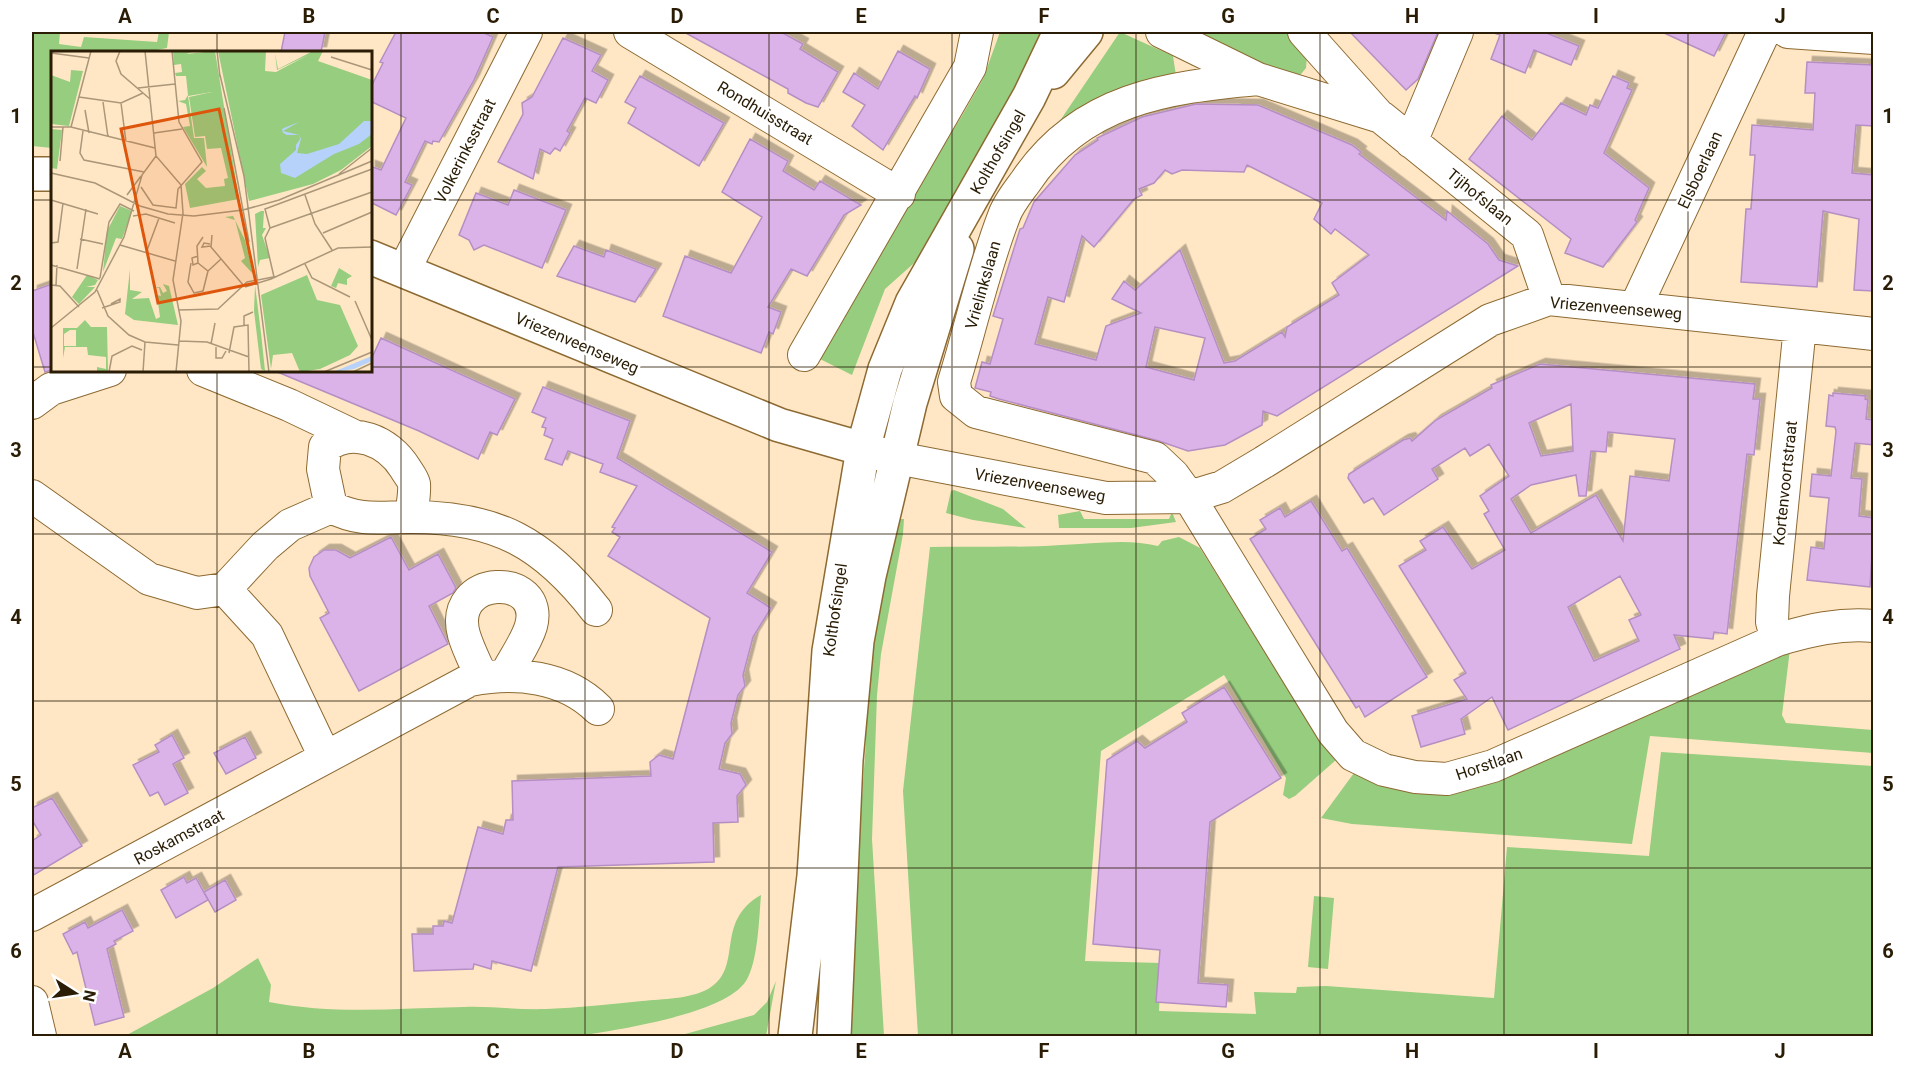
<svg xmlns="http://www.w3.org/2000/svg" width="1905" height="1068" font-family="Roboto,sans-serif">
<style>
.green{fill:#96cd7f}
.building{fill:#dbb3e9;stroke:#b58fc3;stroke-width:1.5;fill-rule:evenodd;filter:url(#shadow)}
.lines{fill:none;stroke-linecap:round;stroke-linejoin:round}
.minor-casing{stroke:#8d6a32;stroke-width:34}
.major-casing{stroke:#8d6a32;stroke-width:36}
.minor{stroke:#fff;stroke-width:32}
.major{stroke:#fff;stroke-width:33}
.grid{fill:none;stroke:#2a1c05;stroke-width:1.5;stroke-opacity:0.55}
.labels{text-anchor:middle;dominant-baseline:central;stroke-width:5;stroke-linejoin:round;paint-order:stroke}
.street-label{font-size:16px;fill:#2a1c05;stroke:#fff}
.inset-road{fill:none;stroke:#aa9678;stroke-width:1.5}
.view{fill:#de560c;fill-opacity:0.15;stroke:#de560c;stroke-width:3}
.inset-edge{fill:none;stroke:#2a1c05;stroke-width:3}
.neatline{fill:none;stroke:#2a1c05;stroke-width:2}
.grid-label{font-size:20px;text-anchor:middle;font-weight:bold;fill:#2a1c05}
</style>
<defs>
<filter id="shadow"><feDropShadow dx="5.5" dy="-5.5" stdDeviation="0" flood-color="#0004"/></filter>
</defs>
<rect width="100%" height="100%" fill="#ffe7c5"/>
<path class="green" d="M32,32h28l-1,12 22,3 3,-10 73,5 2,-10h10l-2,16 -21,4h-94v96l-20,-2z
M1000,32h53l-131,224 -37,33 -33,86 -38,-19 149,-242 20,-35z
M1120,32l53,24 4,26 -122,46z
M1184,32h102l21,24 -1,12 -5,6 -12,4z
M954,490l49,19 23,19 -53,-8 -27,-7 5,-22z
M1080,511l4,8h85l3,-7 4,10 -45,6h-72l-1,-13z
M892,519h12l-1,15 -22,120 -4,41 -5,144 12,197h-39l6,-193 10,-31 5,-71 -7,-14z
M1179,537l21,11 99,159 37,53 -41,36 -6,3 -6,-4 3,-17 -62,-103 -123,76 -16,210 76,2 -2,48 97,3 -2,-22 42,1 1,-6 29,-1 168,12 13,-151 142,9 12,-104 212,14v270h-955l-15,-245 27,-244c43,-1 87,1 131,-2 31,-1 67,-7 97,1l4,-5z
M1790,649l-8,66 4,8 87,7v23l-223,-17 -18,108 -280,-20 -31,-6 33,-45c28,14 52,20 83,20z
M761,895c-2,24 -3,67 -15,86 -21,33 -129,49 -168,55h-453l88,-48 45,-30 13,27 -2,17c65,13 130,6 195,5 28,-1 55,3 82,2 32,-1 64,-5 96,-8 20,-2 48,-2 66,-12 37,-21 5,-67 53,-94z
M1314,896l20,2 -6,71 -20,-2z
M776,981l-10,55h-88l76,-21 13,-13z"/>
<path class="building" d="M285,32h40l-4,20h-40z
M396,32h86l11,5 -19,43 -35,62 -6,-1 -1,3 -7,-3 -20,41 7,3 -16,30 -26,-13v-36l11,4 25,-52 -36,-17v-12l13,-26 -3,-1z
M684,32h97l22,12 -3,5 38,23 -20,35 -12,-4 -18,-10v-4z
M1350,32h88l-20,47 -12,11z
M1491,32h53l35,14 -8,19 -37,-15 -9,23 -34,-14 9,-24z
M1662,32h64l-12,24z
M563,38l38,17 -9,16 16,9 -12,23 -11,-5 -18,33 3,2 -10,18 -5,-3 -5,6 -10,-5 -7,30 -35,-17 25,-48 -1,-11 10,-6z
M898,51l32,18 -13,29 -2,-2 -32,54 -31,-24 13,-21 -22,-13 11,-19 24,16z
M1807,62l67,3v61l-18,-1 -4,48 22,2v116l-20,-1 5,-71 -36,-8 -6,76 -76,-5 5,-73h5l4,-54h-5l2,-30 61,5 2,-37h-10z
M640,76l84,47 -25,43 -71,-43 8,-15 -11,-6z
M1613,76l16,7 -2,5 5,2 -28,63 45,35 -14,32 2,2 -34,45 -38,-14 6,-14 -102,-80 33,-43 30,24 29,-37 25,12 4,-10 8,3z
M1196,104l62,1 94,40 9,7 -2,2 87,66 1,-9 41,33 11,16 19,6 -241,150 -14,-5 -1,14 -37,20 -37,6 -29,-10 -160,-42 -9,-3 1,-4 -16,-4 7,-26 8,2 13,-45 -10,-3 27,-87 3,-1 11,-26 41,-47 23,-15 -1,-2 45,-21zM1247,165l75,38 -8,16 17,15 4,-5 34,26 -37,28 7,12 -52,32 -2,10 -3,-5 -47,29 -11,2 -44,-113 -45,40 -11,-9 -12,18 29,14 -35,13 -10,34 -61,-16 13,-47 16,5 18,-66 12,11 40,-48 8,-4 -3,-6 15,-6 11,-13 7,4 10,-4 62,2zM1155,327l50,11 -11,42 -48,-13z
M750,139l38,22 -5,10 31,19 6,-9 41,24 -17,10 -37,61 -16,-7 -23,38 13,5 -8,22 -4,-2 -8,21 -98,-37 22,-60 46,17 31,-56 -40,-25z
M514,190l52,20 -24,58 -58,-23 -10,5 -5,-10 -10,-5 17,-42 32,12z
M574,246l30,11 2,-7 50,19 -21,33 -78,-26z
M52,284v86l-7,2 -13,-43v-38z
M381,338l134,61 -18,36 -7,-3 -12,27 -59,-28 -144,-60 95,-1v-8z
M1540,364l215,20 -2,15h7l-6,56 -7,-1 -20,180 -13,-2 -1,7 -39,-4 6,14 -172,81 -16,-33 -31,22 4,15 -44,13 -9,-31 55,-17 -13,-19 12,-7 -67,-107 27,-16 -6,-9 23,-14 29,42 33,-19 -21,-36 5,-3 -9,-15 29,-20 -20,-32 -19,12 -5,-8 -33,21 6,10 -54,36 -11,-17 -9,5 -16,-25 1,-4 54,-34 7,-2 2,3 24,-21 56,-32 -1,-3zM1571,404l2,47 -32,5 -12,-33zM1608,432l67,7 -6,42 -39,-5 -7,65 -27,-46 -65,38 -20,-34 20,-14 45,-10 3,21h7l5,-45 15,1zM1620,576l21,39 -12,5 10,21 -45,20 -26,-54z
M543,387l87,34 -13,37 155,94 -25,41 24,15 -18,29 -10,38 2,11 -7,9 -7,28 1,11 -7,9 -6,26 21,5 6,11 -9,11 1,26 -25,1 1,39 -156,5 -27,104 -39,-10 -1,8 -17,-5 -1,5 -59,2 -2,-37h21v-8h10l1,-5 8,2 26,-96 25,7 3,-14h7l-1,-39 139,-5 -1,-14 9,-7 14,4 37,-141 -102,-62 12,-19 -8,-5 3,-4 -3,-1 25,-41 -37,-14 3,-8 -35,-13 -6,14 -17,-6 8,-20 -9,-4 2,-7 -4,-1 4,-9 -14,-6z
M1833,393l33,3 -1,3 3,1 -2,19 8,1v25l-19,-2 -4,35 11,1 -3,37 15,2 -4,69 -63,-7 4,-33 13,2 5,-51 -19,-2 2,-22 19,2 5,-45 -1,-4 -9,-1 3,-31 4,1z
M1311,501l31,50 5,-3 80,129 -62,40 -6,-11 -3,2 -106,-169 16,-10 -6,-9 20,-12 5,9z
M391,537l18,33 29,-16 18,34 -3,5 -24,13 19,38 -89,47 -39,-73 9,-5 -19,-37 -1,-8 5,-11 10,-7h12l14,8z
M1224,687l57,91 -71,44 -12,161 30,2 -2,22 -70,-5 4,-52 -67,-6 14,-184 30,-19 8,7 42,-26 -5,-9z
M172,735l12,23 -11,6 15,29 -23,12 -7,-13 -8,4 -17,-31 26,-13 -4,-7z
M245,737l11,21 -30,16 -12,-21z
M52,798l30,48 -50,30v-35l9,-6 -9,-15v-12z
M184,877l3,6 9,-5 12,22 -32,18 -15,-28z
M225,880l11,20 -21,12 -11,-20z
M122,910l11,21 -19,10 2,3 -9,5 17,68 -29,8 -18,-73 -4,2 -10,-20 22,-12 3,6z"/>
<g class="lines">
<g class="minor-casing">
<path id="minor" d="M630,32l269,162
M1162,32l96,47 123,38 146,118 22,64
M1304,32l75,84
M1788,32l86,6
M1258,79c-91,8 -177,20 -232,102 -8,11 -18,23 -22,35 -21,54 -33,111 -50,166l2,14 20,16 179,46 18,17 16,22 144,235 20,23 31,15 31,7 32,2 46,-13 284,-126c32,-10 63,-17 97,-14
M1411,142l46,-110
M404,270l122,-238
M1635,308l129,-276
M804,355l166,-288 7,-35
M203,370l86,35 65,31
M32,403l19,-14 59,-19
M897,458l209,40 83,-1 33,-10 42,-25 226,-142 59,-21 325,35
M32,496l117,83 48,14 28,-4
M411,517c1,-10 4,-23 3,-33 -1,-5 -6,-11 -9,-16 -17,-27 -53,-43 -80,-21l-2,22 8,38c30,15 48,10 80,10 86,0 133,26 185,93
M1777,640l-5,-18 1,-26 27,-270
M482,678c-6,-14 -14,-29 -18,-43 -17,-62 82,-63 67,-9 -5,17 -18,34 -26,50
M325,757l-58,-122 -42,-46 40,-43 25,-21 41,-18
M32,915l438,-235c45,-9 95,-4 128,29
M32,1002l8,34"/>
</g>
<g class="major-casing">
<path id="major" d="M1053,72l33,-40
M32,174h20
M370,257l409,168 105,30
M795,1036l19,-160 15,-225 34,-202 22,-80 27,-66 117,-206 31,-65
M834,1036l12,-276 11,-119 12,-65 41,-173 47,-154"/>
</g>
<use href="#minor" class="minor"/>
<use href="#major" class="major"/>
</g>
<path class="grid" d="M217,32v20M401,32v1004M585,32v1004M769,32v1004M952,32v1004M1136,32v1004M1320,32v1004M1504,32v1004M1688,32v1004M32,200h20M370,200h1504M32,367h20M370,367h1504M217,370v666M32,534h1842M32,701h1842M32,868h1842"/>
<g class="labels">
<g class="street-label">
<text transform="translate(765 113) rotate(31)">Rondhuisstraat</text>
<text transform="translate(465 151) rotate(-63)">Volkerinksstraat</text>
<text transform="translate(998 152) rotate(-60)">Kolthofsingel</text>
<text transform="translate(1700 170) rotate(-65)">Elsboerlaan</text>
<text transform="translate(1480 197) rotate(39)">Tijhofslaan</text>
<text transform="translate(983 285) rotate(-74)">Vrielinkslaan</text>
<text transform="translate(1616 308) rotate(5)">Vriezenveenseweg</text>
<text transform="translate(577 343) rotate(23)">Vriezenveenseweg</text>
<text transform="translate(1785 483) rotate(-84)">Kortenvoortstraat</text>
<text transform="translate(1040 485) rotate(10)">Vriezenveenseweg</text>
<text transform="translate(835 610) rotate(-82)">Kolthofsingel</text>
<text transform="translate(1489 764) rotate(-19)">Horstlaan</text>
<text transform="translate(179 837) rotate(-28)">Roskamstraat</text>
</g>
</g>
<g transform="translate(51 51)">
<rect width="321" height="321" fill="#ffe7c5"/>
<path d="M122,0h22l-9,3 29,-3 24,148 -49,9 -5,-24 17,-17 4,4 -9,8 9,9 19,-2 -1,-7 4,-1 -7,-30 -14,1 -2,-13 -10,1 -6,-40 23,-5 -24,4 6,42h10l3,29 -24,-40 7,-1 -4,-22 -8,-3 7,-1 3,-5 -2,-19h-10l-1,-3 7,-1 -1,-8 -7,1zM167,0h48l-1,20 11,1 32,-17 -31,15 -2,-17 3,16 35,-18h10l-5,10 54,19v66l-31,24 -28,14 -64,17zM20,19l12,1 -14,55 -18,-2v-49l19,7zM0,78l11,1 -5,39 -6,-1zM69,155l12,5 -10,28 -6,-1 -13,34 4,-41zM210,160h3l-1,17h3l-4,7 8,23 -10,2 -2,7 -3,-53zM182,165l12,24 8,34 -12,-13 4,-3 -10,-38 -10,-3zM288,217l13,8 -5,3v6l-9,-2 -2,5 -5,-2zM79,218v21l12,2 -10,7 17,-1 7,21 4,-2 -3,-22 4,1 -2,-8h-6l7,-1 3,6 4,-2 -4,-7 6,2 9,39 -44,-5 -9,-6zM36,224l11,5 -3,5 -9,2h9l-16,17 -7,-7zM256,224l10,25 23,5 18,41 -8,9 -30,14 -20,3 -8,-19 -19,2 -2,14 -10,-74zM204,234l6,48 4,38 -4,-2 -7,-58zM34,269l6,7h16l1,45h-11v-5l9,2v-12l-18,-2 -1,-8h-22l-2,11v-30h14zM19,279h6v16h-12v-12z" fill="#96cd7f" fill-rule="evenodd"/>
<path d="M313,70h8v13l-13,10 -25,10 -39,24 -14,-5 -1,-9 16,-14v-5l4,-6 -1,-4h-12l-4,-2 -1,-4 2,-1 15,-6 -16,9 16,4 2,4 -4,14 10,1 32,-10zM321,305v5l-18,8 -21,3z" fill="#b6d2fa"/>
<path class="inset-road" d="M69,0l-4,10 5,13 29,25M94,0l11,105 25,29 2,28M166,0l3,26M0,2l38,5M280,6l41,13M169,24l24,101 25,196M87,37l37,-4M28,46l42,6 22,-10M52,51l5,35M70,52l5,39M173,57l25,134M34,59l4,23M0,76h20l84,21M20,76l20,-76M32,80l-3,22 4,7 60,12M103,82l28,-4M9,110l3,-34M0,122l44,10 45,23 28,8 26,2 49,-6 36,-10 93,-39M288,123l33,-26M90,136l12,18 23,3 2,-19 24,-27 -23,-40 -7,-71M76,144l14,-19M254,144l10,29 17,26M0,149l47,14M82,165l13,-2 29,9M219,177l102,-36M272,182l49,-21M161,184l-1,12 33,39M29,188l23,5M0,192l7,-1 5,-39M159,193l-6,-1 -2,4 9,-1M69,194l55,16M95,202l13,-35M147,205l-6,2 1,7 5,-2 -1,-17 6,-9M140,212l-3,19 6,11 9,-2 5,-20M147,212l10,8 13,-12M254,213l7,14 38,19M0,214l49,14M26,218l9,-60M223,226l-9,-39 5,-10 -5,-19 107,-40M49,227l9,-56 11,-18 14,7M0,234l9,1 19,21M5,234l1,-20M194,236l26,-8 67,-31 34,-1M46,239l11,26 21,19 16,7 33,3M304,250l17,39M51,257l18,-6v-3l-9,5M127,259l40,-1 29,-27 26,-5M193,275v-10l9,-4M0,277l44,-36 29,-55 18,-62 14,-19M128,290l28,1 42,15M160,293l4,-21M165,296v11h6l4,-7M178,302l5,-26 14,-2 1,47M58,321l3,-16 20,-10 10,4M92,321l2,-30M125,321l5,-51 -8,-41 10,-67M273,321l48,-20M302,321l19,-9"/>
<path class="view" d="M168,58l37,174 -98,20 -37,-174z"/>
<rect width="321" height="321" class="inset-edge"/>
</g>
<rect width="1905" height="1068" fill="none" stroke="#ffffff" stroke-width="66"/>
<g transform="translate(75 993) rotate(102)" stroke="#ffffff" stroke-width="4.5" paint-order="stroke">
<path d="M0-4.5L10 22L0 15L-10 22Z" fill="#2a1c05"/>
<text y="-9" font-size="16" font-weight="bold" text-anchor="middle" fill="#2a1c05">N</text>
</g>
<rect x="33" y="33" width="1839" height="1002" class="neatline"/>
<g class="grid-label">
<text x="125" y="23">A</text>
<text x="309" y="23">B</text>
<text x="493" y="23">C</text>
<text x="677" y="23">D</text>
<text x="861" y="23">E</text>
<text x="1044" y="23">F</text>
<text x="1228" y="23">G</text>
<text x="1412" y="23">H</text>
<text x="1596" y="23">I</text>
<text x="1780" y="23">J</text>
<text x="16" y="123">1</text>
<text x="1888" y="123">1</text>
<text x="16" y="290">2</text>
<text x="1888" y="290">2</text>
<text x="16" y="457">3</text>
<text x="1888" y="457">3</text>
<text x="16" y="624">4</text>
<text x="1888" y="624">4</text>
<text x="16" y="791">5</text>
<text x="1888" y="791">5</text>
<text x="16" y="958">6</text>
<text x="1888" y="958">6</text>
<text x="125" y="1058">A</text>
<text x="309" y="1058">B</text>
<text x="493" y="1058">C</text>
<text x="677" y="1058">D</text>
<text x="861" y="1058">E</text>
<text x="1044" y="1058">F</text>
<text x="1228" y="1058">G</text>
<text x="1412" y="1058">H</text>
<text x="1596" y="1058">I</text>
<text x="1780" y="1058">J</text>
</g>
</svg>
